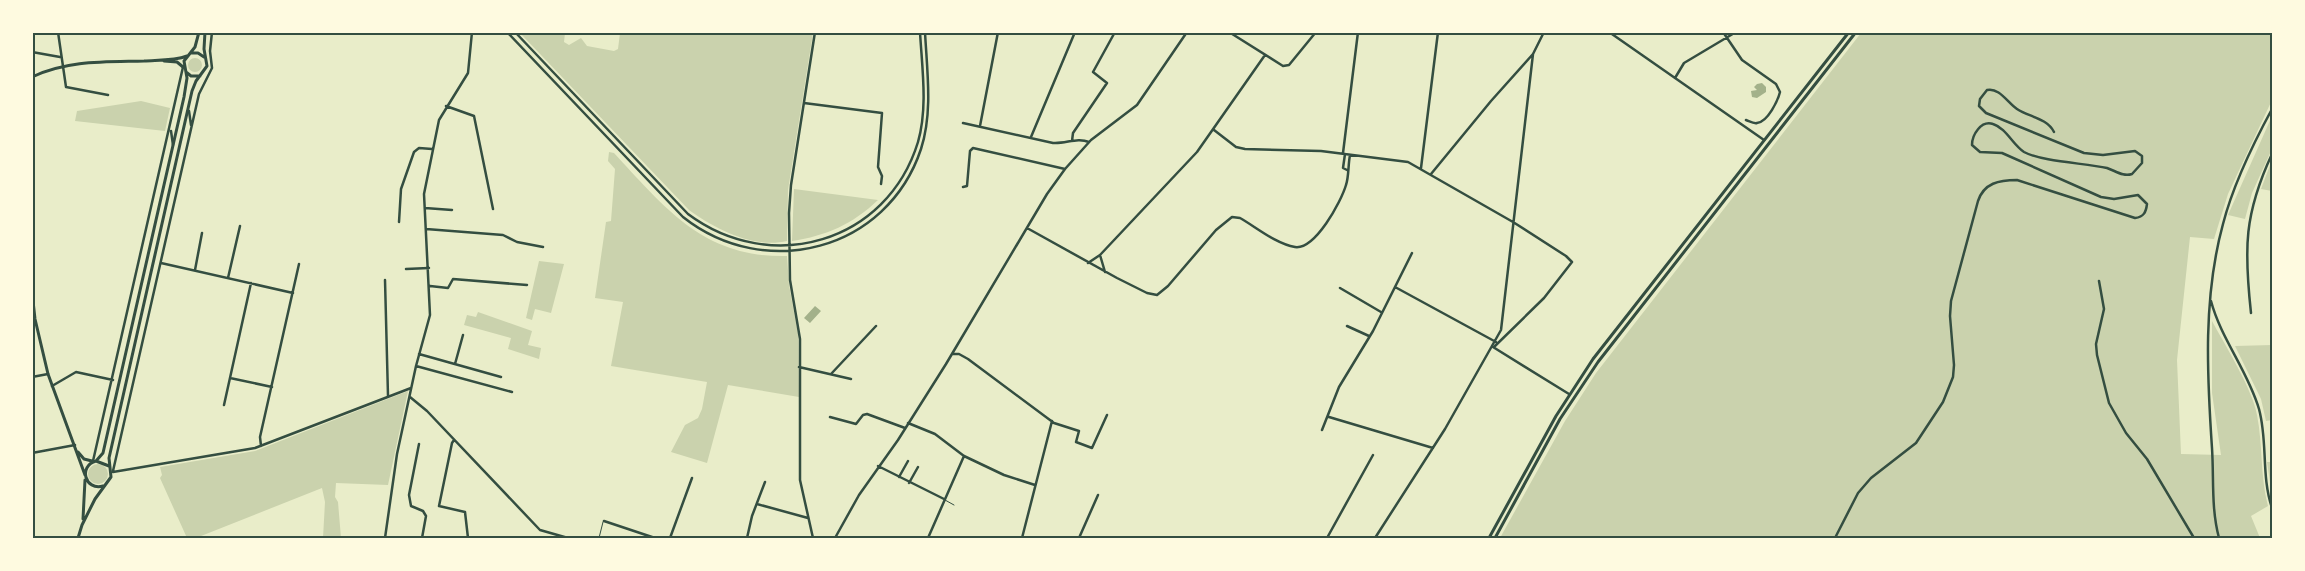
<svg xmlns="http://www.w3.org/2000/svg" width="2305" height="571" font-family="'DejaVu Sans',sans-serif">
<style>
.green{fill:#cad2ad}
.water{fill:#a3b18a}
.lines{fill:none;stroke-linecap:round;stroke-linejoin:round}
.service{stroke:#344e41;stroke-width:1}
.minor{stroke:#344e41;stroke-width:2.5}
.tertiary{stroke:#344e41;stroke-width:3}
.neatline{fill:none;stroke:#344e41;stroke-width:2}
</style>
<rect width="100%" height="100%" fill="#e9edc9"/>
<path class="green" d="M520,33h45l-1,9 5,3 12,-7 6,8 27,5 4,-2 2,-16h193l-25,157 -1,51c-33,8 -72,-12 -98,-31z
M1861,33h411v67l-44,94 -14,45 -24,-2 -13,123 4,94 40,1 -9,-62v-72c13,24 41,69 45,94 6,30 3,61 11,91l-17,10 9,22h-760l65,-117 31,-48z
M188 65a7 7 0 1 1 14 0a7 7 0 1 1-14 0Z
M141,101l29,7 -5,23 -90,-10 2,-10z
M2272,116v33l-20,44 -7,26 -17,-4z
M609,152l5,1c52,56 90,105 173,103l2,29 9,49 1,63 -71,-12 -21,78 -36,-11 14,-27 13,-7 4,-9 5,-27 -96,-16 12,-64 -28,-4 11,-76 5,-1 4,-52 -7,-8z
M2272,160v31l-11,-2z
M794,189l84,11c-25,24 -52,36 -86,41z
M539,261l25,3 -13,49 -16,-4 -3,11 -6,-2z
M478,312l54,19 -4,14 13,3 -2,11 -31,-10 3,-11 -47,-13 3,-10 9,2z
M2272,345v75l-6,1 -5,-22 -26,-53z
M408,391l-20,94 -52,-2 -1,14 3,5 3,36h-18l2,-36 -3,-14 -126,50h-9l-27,-60 2,-3 -2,-8 95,-16z
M2267,462h5v33z
M88 474a10 10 0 1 1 20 0a10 10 0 1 1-20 0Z"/>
<path class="water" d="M1762,83l4,4v5l-9,6 -5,-1 -1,-6 6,-1 -3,-3 3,-3z
M815,306l6,5 -11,12 -6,-5z"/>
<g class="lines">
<path class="service" d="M945,500l9,5
M599,538l4,-16"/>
<path class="minor" d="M58,32l8,55 42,8
M507,32l176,185c82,65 204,34 238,-68 12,-37 6,-78 4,-117
M515,32l173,182c83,62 199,29 230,-72 10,-35 4,-74 2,-110
M1229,32l54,34 6,-1 27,-33
M1609,32l155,108
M1723,32l19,28 34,24 4,8c-2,8 -12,30 -23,31 -3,1 -8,-2 -11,-3
M32,52l28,5
M1675,78l9,-15 52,-31
M804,103l78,10 -4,54 4,9 -1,8
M446,106l28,10 19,93
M189,111l2,14
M963,123l90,20c13,1 24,-6 36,-1
M980,126l18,-94
M1214,130l22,17 9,2 76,2 87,11 105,60 53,34 6,6 -28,36 -49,48
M171,131l2,14
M1031,137l44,-105
M1072,141l1,-8 34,-50 -14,-11 22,-40
M1343,153l15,-121
M1345,154l-2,14 4,2
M1421,168l17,-136
M1431,174l60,-73 42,-47 11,-22
M963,187l4,-1 3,-35 3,-3 92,21
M425,208l27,2
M399,222l2,-33 13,-37 5,-4 13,1
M1027,228l90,50 30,15 10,2 11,-9 48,-56 16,-13 8,1c16,9 36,26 55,29 20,3 46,-45 51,-62 3,-9 2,-20 4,-30
M426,229l77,6 14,7 26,5
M1100,255l5,17
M161,263l132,30
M1088,263l12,-8 97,-103 68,-97
M406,269l23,-1
M195,270l7,-37
M228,278l12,-52
M385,280l3,116
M2099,281l5,28 -8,35 1,11 12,48 17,30 21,26 47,79
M430,286l18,2 5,-9 74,6
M1395,287l101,55
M1340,288l41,24
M2211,301c10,38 37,70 48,108 9,33 2,67 13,99
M2251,313c-7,-64 -7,-99 21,-159
M1347,326l22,10
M1493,347l76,47
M419,354l82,23
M952,354h7l9,5 86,64 25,8 -3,11 16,6 15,-33
M455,364l8,-29
M416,366l96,26
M799,367l52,12
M831,374l45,-48
M32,377l16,-3
M230,378l42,9
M52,386l24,-14 37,8
M410,397l17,14 113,119 28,8
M224,405l27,-122
M830,417l26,7 7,-9 4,-1 38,14
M1329,417l104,31
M908,423l27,11 29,22 40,19 31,10
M1322,430l17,-43 34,-56 39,-78
M454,440l-2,3 -13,63 26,6 3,26
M419,444l-10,51 2,11 12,5 3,5 -4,22
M261,446l-1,-9 39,-173
M32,453l43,-8
M93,461l90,-394
M878,466l66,33
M113,471l86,-377 13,-26 -2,-17 2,-19
M113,472l142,-24 156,-60
M899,477l9,-16
M909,483l9,-16
M757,504l51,14
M604,521l51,17
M385,538l12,-84 19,-88 14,-51 -6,-121 15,-74 29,-47 4,-41
M385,538h6
M670,538l22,-60
M747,538l5,-22 13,-34
M813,538l-13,-58v-141l-10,-59 -1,-67 2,-28 24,-153
M835,538l24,-43 39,-55 48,-76 101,-170 18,-25 26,-29 46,-35 50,-73
M928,538l36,-82
M1022,538l30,-117
M1079,538l19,-43
M1327,538l46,-83
M1375,538l70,-109 56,-99 32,-276
M1835,538l23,-45 13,-15 45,-35 27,-41 10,-25 1,-12 -4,-49 1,-15 27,-100c6,-18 21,-21 39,-21l118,38c9,-1 11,-6 12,-14l-9,-9 -24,4 -13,-2 -99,-44 -22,-1 -8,-7c0,-10 9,-25 21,-21 13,4 20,21 31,28 19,10 61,11 83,16 9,3 16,9 25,6l10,-11v-7l-7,-5 -32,4 -19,-2 -98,-40 -7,-7 1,-7 7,-9c12,-3 21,13 30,19 12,8 30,9 37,23
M2219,538c-8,-30 -5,-59 -7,-90 -5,-74 -9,-151 11,-224 10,-39 30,-80 49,-115"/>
<path class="tertiary" d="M192,53h6l6,4
M164,61l13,1 6,5
M186,72l5,4h9
M32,77c36,-17 74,-15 112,-16 14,-1 30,0 43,-5
M32,292l3,27 13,55 37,101
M78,452l6,7 8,2
M96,461l7,-8 81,-356 3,-19 -3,-17 11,-14 4,-15
M103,486c-18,5 -25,-20 -7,-25l13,5
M83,519l2,-39
M82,525l13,-26 16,-22 -2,-19 83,-367 4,-10 11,-15 -3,-17 1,-17
M78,538l4,-13
M1489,538l67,-122 37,-57 256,-327
M1495,538l65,-119 38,-57 258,-330"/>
</g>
<rect width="2305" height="571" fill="none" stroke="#fefae0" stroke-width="68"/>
<rect x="34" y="34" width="2237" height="503" class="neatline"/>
</svg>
